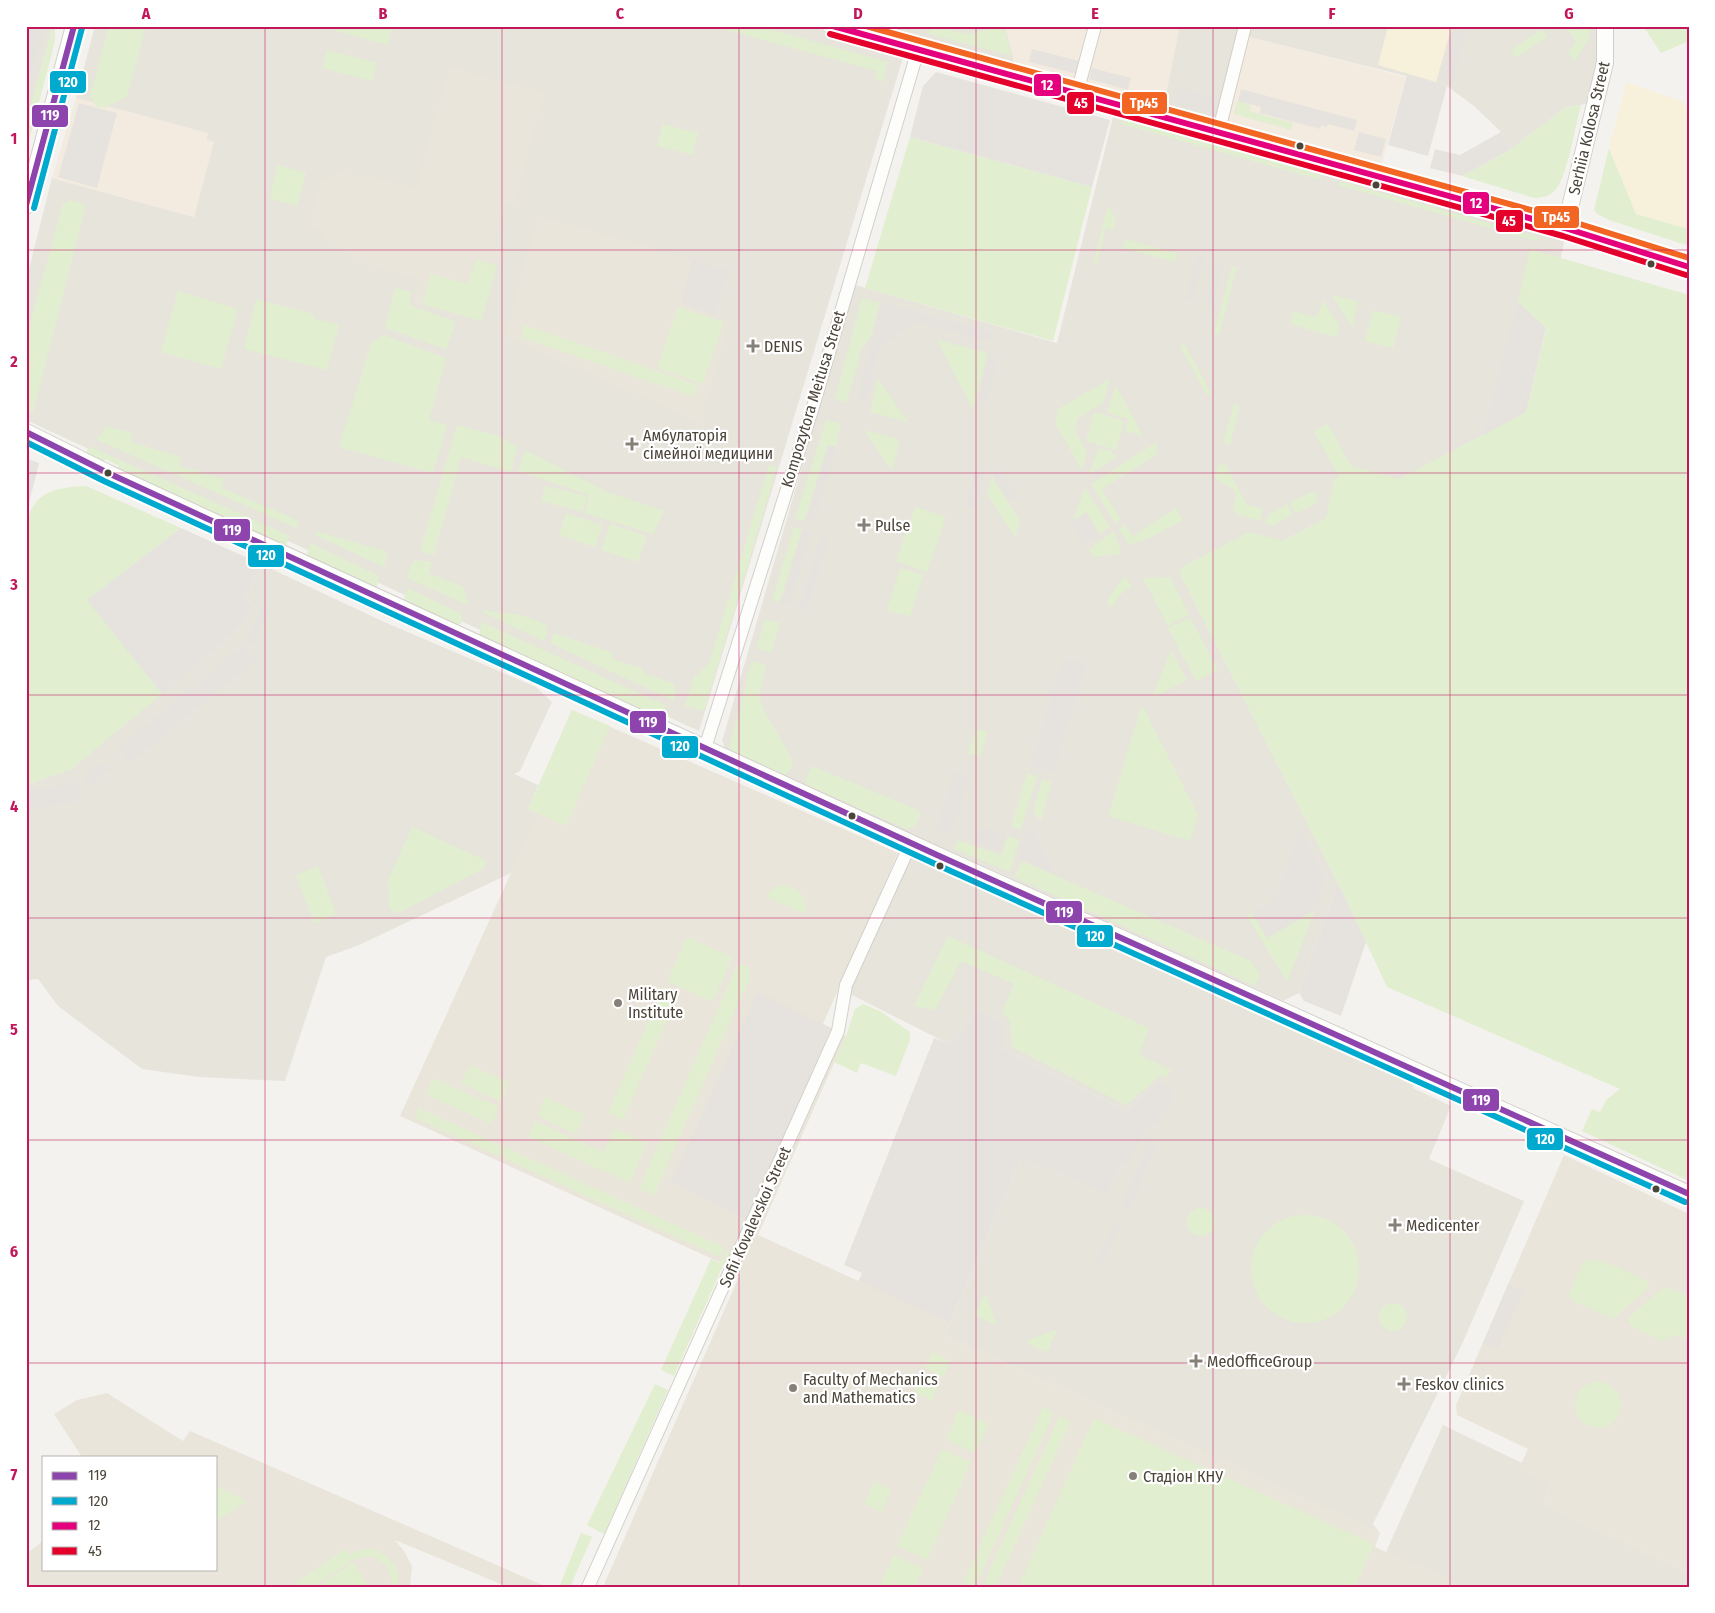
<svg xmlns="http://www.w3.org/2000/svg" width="1715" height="1613" font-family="'Fira Sans Condensed',sans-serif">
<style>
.residential{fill:#e7e4dc}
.commercial{fill:#f3ebdf}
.industrial{fill:#e6e2de}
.education{fill:#eae5da}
.green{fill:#e1eecf}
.sand{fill:#f7f0da}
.parking{fill:#e6e3df}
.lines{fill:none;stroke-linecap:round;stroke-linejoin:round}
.minor-casing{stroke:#d2d0cb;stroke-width:14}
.tertiary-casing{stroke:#d2d0cb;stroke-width:18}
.secondary-casing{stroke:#d3cfc5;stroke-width:19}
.minor{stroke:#fdfdfc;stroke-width:12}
.tertiary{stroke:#fdfdfc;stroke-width:16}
.secondary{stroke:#f7f6f1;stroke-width:18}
.bus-1-casing{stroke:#fff;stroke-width:10}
.bus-2-casing{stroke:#fff;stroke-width:10}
.bus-3-casing{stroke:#fff;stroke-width:10}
.bus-4-casing{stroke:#fff;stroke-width:10}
.bus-5-casing{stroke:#fff;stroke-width:10}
.bus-1{stroke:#8e44ad;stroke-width:6}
.bus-2{stroke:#00a9ce;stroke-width:6}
.bus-3{stroke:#e5007d;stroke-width:6}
.bus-4{stroke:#e4002b;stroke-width:6}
.bus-5{stroke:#f26522;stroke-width:6}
.grid{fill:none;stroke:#c2185b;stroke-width:1;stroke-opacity:0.55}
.bus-dot{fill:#4b4439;stroke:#fff;stroke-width:2}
.poi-dot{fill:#868178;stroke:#fff;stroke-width:2}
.labels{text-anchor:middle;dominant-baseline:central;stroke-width:4.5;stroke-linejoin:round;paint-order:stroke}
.street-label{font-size:16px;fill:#4b4439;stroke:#fff}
.poi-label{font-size:16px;fill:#4b4439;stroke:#fff;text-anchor:start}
.line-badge{stroke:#fff;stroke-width:2}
.badge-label{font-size:14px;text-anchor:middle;font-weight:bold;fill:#fff}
.neatline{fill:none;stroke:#c2185b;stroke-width:2}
.grid-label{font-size:16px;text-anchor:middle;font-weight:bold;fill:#c2185b}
</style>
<rect width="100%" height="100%" fill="#f4f2ee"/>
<path class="residential" d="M26,26h27l-27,97z
M95,26h714l96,25 -206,680 -673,-311v-139l26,-103 142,39 19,-75 -6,-2v-7l-131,-35z
M832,26h413l-27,108z
M1248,26h352v35l-11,42 -24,5 -55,42 -9,-18 -26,-25 -28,-21 -202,-50z
M1115,109l450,129 -39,174 -337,179 149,292 -39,110 -16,8 -557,-251 -4,-9 133,-456 202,58z
M263,565l119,56 154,66 16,15 -32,69 -6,3 24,11 -10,24 11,5 -28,59 -154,73 -31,11 -41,124 -86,-4 -57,-8 -84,-63 -20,-27 -12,1v-195l45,-16 168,-140 15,-24 -9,-5z
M924,854l294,133 198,93 -3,8 38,18 -22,53 95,42 -61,141 -90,182 7,9 -435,-198 77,-179 95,15 11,-6 14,-30 22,-17 -5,-37 -33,30 -122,-62 -9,-30 -18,-9 -26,35 -103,-52 63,-136z
M1443,1425l79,38 -3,7 31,14 -7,19 146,71v13h-224l-79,-35z"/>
<path class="commercial" d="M1005,26h175l-17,83 -148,-43z
M1245,36l161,41 -25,90 -157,-44z
M76,98l132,35 -1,7 7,2 -20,75 -142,-39z"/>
<path class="industrial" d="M977,1010l18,9 10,10 -1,20 122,62 33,-30 16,11 -11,26 -22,17 -14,30 -11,6 -10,22 -85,-37 -72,167 -92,-41 4,-9 -18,-8 90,-227 17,6z"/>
<path class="education" d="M449,67l95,25 -30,114 -9,-2 -11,41 8,3 -21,73 -68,-19 7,-22 -57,-17 -40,-27 -1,-7 -13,-3 11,-45 21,-9 21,6 3,-4 52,14z
M538,215l155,45 -12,43 49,18 -30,101 -195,-85z
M572,710l326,143 -75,171 23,12 -88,199 192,88 -5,12 435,198 -5,14 90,40h-862l138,-315 -341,-156 138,-302 -10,-5z
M1564,1155l125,59v360l-146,-71 7,-19 -32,-14 10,-21 -71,-34 -1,-10z
M107,1393l76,48 7,-10 357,156h-39l-113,-47 9,11 8,15 -2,21h-384v-33l18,-14v29h172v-112h-134l-28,-43 23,-14z"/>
<path class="green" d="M53,26h2v15l-29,111v-29z
M109,26h37l-19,71 -23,11 -7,-1 -7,-10z
M319,26h74l-5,19z
M712,26h46l130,36 -5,20 -8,-3 2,-8z
M931,26l37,8 36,-8 8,30 -83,-22z
M1572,26h18l-2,15 -14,21 -6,-10 8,-10 -8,-13z
M1643,26h46v15l-28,12z
M1542,29l5,8 -31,21 -5,-8z
M327,50l50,13 -5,18 -50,-13z
M1237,101l14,4 -1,6 43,12 -2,7 -57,-16z
M1581,105c-5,18 -14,72 -25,84 -6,7 -13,9 -22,9l-72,-22 48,-26 55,-42z
M1123,119l198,56 -1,5 -198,-56z
M663,124l35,9 -5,22 -36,-9z
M910,137l182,50 -39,154 -188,-53z
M1609,148l27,66 53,15v17l-80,-26 -12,-6 -3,-4z
M278,165l28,8 -9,33 -28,-8z
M1339,181l199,56 -2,4 -198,-56z
M69,200l17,5 -53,207 -7,-3v-71l37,-134z
M1108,205l8,14 -2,11 -8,-2 -10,38 -3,-1z
M1125,239l52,14 -2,9 -53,-14z
M1530,249l159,46v886l-107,-50 10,-22 8,3 6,-12 14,-11 -233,-102 -49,-104 -158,-309 2,-7 67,-35 34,9 43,-23 8,-39 5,-2 -25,-46 14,-7 25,45 3,-2 43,12 127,-67 20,-83 -28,-27z
M476,259l21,7 -16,55 -59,-17 9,-30 37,10z
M1232,266l5,1 -18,68 -5,-1z
M395,288l16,4 -2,13 47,17 -10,27 -61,-21z
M178,291l60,18 -17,60 -60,-17z
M1332,295l26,6 -6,27z
M862,298l18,5 -9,34 -9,10 -15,55 -12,-3z
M256,299l57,15v4l26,7 -12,45 -83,-21z
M1322,299l17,26 -3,12 -46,-13 4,-13 19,6 7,-5z
M678,307l46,15 -21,62 -46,-16z
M1373,310l28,7 -8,31 -28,-7z
M525,325l173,60 -4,12 -173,-60z
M383,335l63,23 -17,62 18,5 -14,48 -94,-26 32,-103z
M937,340l51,13 -15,57z
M1184,343l27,50 -4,2 -27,-49z
M878,378l30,44 -38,-10z
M1110,379l-7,24 -25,15 -3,13 12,21 -5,18 -27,-47 3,-14z
M1116,385l27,51 -18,-5 3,-12 -21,-6z
M1234,404l6,2 -10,39 -7,-2z
M1094,412l30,9 -8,29 -30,-9z
M826,420l15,4 -5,23 -8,-2 -23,76 -10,-2z
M457,425l42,11 18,11 -6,25 -50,-15 -27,98 -14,-4z
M106,426l26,7 -1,9 50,15 -2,9 45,13 -2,9 73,31 3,4 -2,5 -201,-89 5,-3z
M864,430l36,10 -8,31z
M1157,442l-1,13 -54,34 19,30 -6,4 -24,-39z
M89,446l201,90 -5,11 -168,-76 2,-5 -14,-7 -2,5 -18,-8z
M1099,448l12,3 5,7 -27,16z
M525,450l82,42 57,19 -11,23 -68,-21 4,-18 -71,-24z
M1219,463l7,2 21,40 16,4 -3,12 -23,-7 -4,-5 3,-13 -3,-8 -13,-5 -5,-7z
M769,465l8,2 -73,244 -19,-5 9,-29 15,-13z
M992,477l28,44 -5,16 -28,-43z
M86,486l95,42 -93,72 74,94 -91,75 -45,16v-259c7,-35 28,-38 60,-40z
M545,486l42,10 -4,16 -42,-11z
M1085,487l25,40 -10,7 -14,-22 -13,9z
M1310,492l8,2 -2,9 -20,11 -6,-11z
M1288,504l5,11 -20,11 -8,-3 3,-8z
M915,507l31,10 -19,55 -31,-11z
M1176,508l7,12 -31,17 -23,8 -10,-16 6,-4 7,11z
M566,513l36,12 -7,22 -36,-12z
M610,524l37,12 -9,26 -37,-12z
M794,527l8,2 -22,73 -8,-2z
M316,531l72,21 -4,15 -69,-32z
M1114,531l8,23 -29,3 -4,-8z
M311,543l68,33 -2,11 -4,3 -67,-33z
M416,560l16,2 -4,11 36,14 4,18 -61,-27 5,-15z
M900,568l23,7 -13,42 -23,-7z
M1126,577l6,10 -10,6 -11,15 -4,-7 12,-19z
M1170,577l19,37 -21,12 -25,-48z
M408,588l54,26 -1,10 -9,1 -50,-22z
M483,610c26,5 37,2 63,15l2,7 -4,9 -62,-29z
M1190,617l28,53 -22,11 -28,-53z
M765,619l15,4 -9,30 -14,-5z
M482,622l185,84 -6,17 -176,-80 -6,-9z
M554,633l59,20 -1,6 29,9 4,6 27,9 4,6 -2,12 -124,-58z
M1171,650l16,30 -35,18z
M752,661l13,4 1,3c-3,12 -9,25 -4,37 3,11 32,53 31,58 0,4 -4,10 -8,12l-54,-24 -2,-4z
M1142,705l56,110 -8,26 -82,-25z
M572,710l38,16 -44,100 -38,-17z
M976,729l11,3 -7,25 -12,-4z
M812,766l106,44 2,3c-1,10 -4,14 -14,16l-99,-44 -2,-4z
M1027,773l10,3 -16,53 -10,-3z
M1042,780l9,2 -10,39 -8,-9z
M412,827l75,34 -4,8 -87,45 -7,-6 -1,-28z
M1008,836l11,4 -9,32 -56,-23 4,-9 43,15z
M1022,861l229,100 9,13 -5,12 -241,-109z
M318,866l18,48 -22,9 -18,-48z
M783,885c17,3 25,12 23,29l-40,-17 5,-8z
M1315,910l-28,72 -40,-66 5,-3 15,25z
M948,936l201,92 -10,27 32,15 -4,7 -6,-2 -35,30 -114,-58 -2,-25 -8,-11 12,-27 -53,-23 -26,49 -21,-4z
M687,937l45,20 -17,41 -5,3 -43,-20z
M741,964l7,3 3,8 -97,220 -15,-6 97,-222z
M664,986l15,7 -56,127 -15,-7z
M863,1004l17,7 30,21v8l-14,36 -35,-13 -4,10 -23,-11 12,-26 9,-27z
M470,1065l39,18 -8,19 -40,-19z
M433,1078l66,29 -7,17 -66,-29z
M545,1097l40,18 -9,19 -39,-19z
M419,1108l305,139 -4,10 -305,-139z
M535,1121l68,31 12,-24 32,15 -17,40 -102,-46z
M1187 1222a14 14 0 1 1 28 0a14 14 0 1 1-28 0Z
M1251 1269a54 54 0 1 1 108 0a54 54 0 1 1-108 0Z
M726,1250l3,2 -55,124 -13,-6 50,-111 9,4z
M1588,1259l25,6 35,17 2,4 -37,33 -40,-18 -5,-6 14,-31z
M1664,1287l25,9v44l-11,-5 -16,6 -30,-14 -4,-8 3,-4z
M985,1293l12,33 -22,-11z
M1379 1317a14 14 0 1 1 28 0a14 14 0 1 1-28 0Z
M1055,1330l2,1 -10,21 -20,-9 1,-3z
M932,1352l19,9 -8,16 -18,-9z
M921,1376l18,9 -7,16 -18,-9z
M1575 1405a23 23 0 1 1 46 0a23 23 0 1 1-46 0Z
M655,1384l13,6 -64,144 -17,-9z
M1043,1407l11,6 -79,174h-14z
M959,1410l30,14 -14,29 -29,-14z
M1059,1416l12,5 -75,166h-14z
M1094,1418l280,126 -19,43h-337z
M942,1449l29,13 -44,98 -30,-14z
M874,1482l17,8 -9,22 -18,-8z
M216,1486l31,15 -31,20z
M581,1533l11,4 -22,50h-11z
M368,1548c19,4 34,18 30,39h-7c2,-17 -6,-27 -22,-31l-16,4 -40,27h-24l56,-38 4,5z
M894,1555l29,13 -8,19h-36z
M353,1562l17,25h-53z"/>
<path class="sand" d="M1388,26h64l-16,56 -58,-17z
M1626,82l57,20 6,11v116l-53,-15 -27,-66z"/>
<path class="parking" d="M26,26h19l-13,49 -6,-2z
M1454,26l13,2 -14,53 -13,-4z
M1032,49l48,12 -3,13 -48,-12z
M1092,68l39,10 -3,12 -39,-11z
M936,72l174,48 -18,67 -182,-50 13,-51z
M1407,75l40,11 -19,70 -40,-11z
M1178,87l40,11 -4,17 -40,-11z
M1241,89l116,31 -3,11 -26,-7 -1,3 -6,-2 -1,4 -60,-16 1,-6 -23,-6z
M79,103l38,10 -20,75 -39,-11z
M1359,132l27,7 -5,18 -27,-7z
M1501,132l9,18 -48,26 -32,-8 5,-19 25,6z
M1197,257l7,2 -11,42 -7,-2z
M693,260l35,11 -13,44 -34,-12z
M1217,262l7,2 -11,42 -7,-2z
M1518,302l28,26 -20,84 -44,24z
M881,303l111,29 -2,9 -75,-19 -35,26 -13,53 -10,-2z
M989,356l9,2 -12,45 -9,-2z
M828,445l8,2 -22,75 -9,-1z
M26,458l13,5 -13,52z
M999,468l20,30 -8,5 -19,-30z
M976,470l9,3 -11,36 -9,-3z
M1086,514l13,21 -15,9 -13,-21z
M181,528l82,37 -18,35 9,5 -15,24 -77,65 -75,-94z
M803,529l8,3 -22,73 -8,-3z
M821,536l8,3 -22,72 -8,-2z
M262,606l7,4 -16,35 -7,-4z
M244,645l12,15 -125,103 -12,-15z
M1063,657l24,8 -34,108 -23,-7z
M104,760l7,8 -21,18 -7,-8z
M955,771l15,5 -19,58 -15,-5z
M79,782l3,19 -56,9v-19z
M1029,824l27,50 -37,-16z
M980,826l26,9 -5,17 -26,-9z
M1300,826l26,51 -11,33 -48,28 -15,-25 24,-15z
M1338,883l28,59 -25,74 -37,-15 -5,-8z
M758,992l73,36 -84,192 -76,-38z
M1149,1141l8,4 -28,65 -8,-4z
M1115,1221l6,3 -18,40 -7,-3z
M1508,1284l16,7 -27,58 -14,-6z"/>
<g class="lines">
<g class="minor-casing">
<path id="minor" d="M1077,93l18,-67
M1218,134l27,-108
M705,748l108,-341 105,-357
M588,1587l250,-556 8,-46 65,-142"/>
</g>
<g class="tertiary-casing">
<path id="tertiary" d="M26,206l48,-180
M1565,228l40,-165v-37
M26,432l82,41 829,382 752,339"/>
</g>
<g class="secondary-casing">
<path id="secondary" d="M832,26l733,202 124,39"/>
</g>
<use href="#minor" class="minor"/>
<use href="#tertiary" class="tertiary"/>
<use href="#secondary" class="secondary"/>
<g class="bus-1-casing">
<path id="bus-1" d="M26,205l48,-179
M26,432l82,41 829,382 752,339"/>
</g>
<g class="bus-2-casing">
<path id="bus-2" d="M34,208l48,-180
M26,442l78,39 829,382 752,339"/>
</g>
<g class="bus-3-casing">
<path id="bus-3" d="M833,26l732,202 124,39"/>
</g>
<g class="bus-4-casing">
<path id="bus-4" d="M830,34l733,202 123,39"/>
</g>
<g class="bus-5-casing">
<path id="bus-5" d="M866,26l701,194 122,38"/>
</g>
<use href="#bus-1" class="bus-1"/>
<use href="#bus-2" class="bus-2"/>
<use href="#bus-3" class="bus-3"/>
<use href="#bus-4" class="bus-4"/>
<use href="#bus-5" class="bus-5"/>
</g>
<path class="grid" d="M265,26v1561M502,26v1561M739,26v1561M976,26v1561M1213,26v1561M1450,26v1561M26,250h1663M26,473h1663M26,695h1663M26,918h1663M26,1140h1663M26,1363h1663"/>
<g class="bus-dot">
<circle cx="1300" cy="146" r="4.5"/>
<circle cx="1376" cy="185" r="4.5"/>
<circle cx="1651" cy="264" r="4.5"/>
<circle cx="108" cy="473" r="4.5"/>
<circle cx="852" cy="816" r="4.5"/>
<circle cx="940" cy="866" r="4.5"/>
<circle cx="1656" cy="1189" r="4.5"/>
</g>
<g class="poi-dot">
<path d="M750.5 338.5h5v5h5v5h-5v5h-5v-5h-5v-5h5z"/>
<path d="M629.5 436.5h5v5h5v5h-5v5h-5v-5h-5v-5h5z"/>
<path d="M861.5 517.5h5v5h5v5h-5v5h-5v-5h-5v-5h5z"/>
<circle cx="618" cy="1003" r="5"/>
<path d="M1392.5 1217.5h5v5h5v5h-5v5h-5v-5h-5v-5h5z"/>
<path d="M1193.5 1353.5h5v5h5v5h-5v5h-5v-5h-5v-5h5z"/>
<path d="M1401.5 1376.5h5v5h5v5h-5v5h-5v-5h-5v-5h5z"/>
<circle cx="793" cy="1388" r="5"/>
<circle cx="1133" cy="1476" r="5"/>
</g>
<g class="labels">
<g class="street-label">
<text transform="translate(1589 128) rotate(-77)">Serhiia Kolosa Street</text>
<text transform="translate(813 399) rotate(-73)">Kompozytora Meitusa Street</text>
<text transform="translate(755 1217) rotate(-66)">Sofii Kovalevskoi Street</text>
</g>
<g class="poi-label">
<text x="764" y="346">DENIS</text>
<text x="643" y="435">Амбулаторія<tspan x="643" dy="18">сімейної медицини</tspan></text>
<text x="875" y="525">Pulse</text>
<text x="628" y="994">Military<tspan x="628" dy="18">Institute</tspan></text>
<text x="1406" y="1225">Medicenter</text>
<text x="1207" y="1361">MedOfficeGroup</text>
<text x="803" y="1379">Faculty of Mechanics<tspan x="803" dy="18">and Mathematics</tspan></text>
<text x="1415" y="1384">Feskov clinics</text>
<text x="1143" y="1476">Стадіон КНУ</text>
</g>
</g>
<g class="line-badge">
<rect x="49" y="70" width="38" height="24" rx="5" fill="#00a9ce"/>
<rect x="1033" y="73" width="29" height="24" rx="5" fill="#e5007d"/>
<rect x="1121" y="91" width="47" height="24" rx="5" fill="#f26522"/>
<rect x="1066" y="91" width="29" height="24" rx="5" fill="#e4002b"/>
<rect x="31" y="104" width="38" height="24" rx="5" fill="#8e44ad"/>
<rect x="1462" y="191" width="28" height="24" rx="5" fill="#e5007d"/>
<rect x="1533" y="205" width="47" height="24" rx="5" fill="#f26522"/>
<rect x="1495" y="209" width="29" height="24" rx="5" fill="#e4002b"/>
<rect x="213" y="518" width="38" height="24" rx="5" fill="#8e44ad"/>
<rect x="247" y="544" width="38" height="24" rx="5" fill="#00a9ce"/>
<rect x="629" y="710" width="38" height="24" rx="5" fill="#8e44ad"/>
<rect x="661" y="735" width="38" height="24" rx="5" fill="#00a9ce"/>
<rect x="1045" y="900" width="38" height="24" rx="5" fill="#8e44ad"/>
<rect x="1076" y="924" width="38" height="24" rx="5" fill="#00a9ce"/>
<rect x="1462" y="1088" width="38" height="24" rx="5" fill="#8e44ad"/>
<rect x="1526" y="1127" width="38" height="24" rx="5" fill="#00a9ce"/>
</g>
<g class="badge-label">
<text x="68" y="87">120</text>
<text x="1047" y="90">12</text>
<text x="1144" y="108">Тр45</text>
<text x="1081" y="108">45</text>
<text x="50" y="120">119</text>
<text x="1476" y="208">12</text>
<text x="1556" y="222">Тр45</text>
<text x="1509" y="226">45</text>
<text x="232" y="535">119</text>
<text x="266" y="560">120</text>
<text x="648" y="727">119</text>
<text x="680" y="751">120</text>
<text x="1064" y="917">119</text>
<text x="1095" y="941">120</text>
<text x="1481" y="1105">119</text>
<text x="1545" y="1144">120</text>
</g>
<rect width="1715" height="1613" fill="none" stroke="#ffffff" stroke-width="55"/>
<rect x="42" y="1456" width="175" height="115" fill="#ffffff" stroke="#b7b4b0"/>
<rect x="52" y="1472" width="25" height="8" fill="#8e44ad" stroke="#b7b4b0"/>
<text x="88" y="1480" font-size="15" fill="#4b4439">119</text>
<rect x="52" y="1497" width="25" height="8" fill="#00a9ce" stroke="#b7b4b0"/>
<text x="88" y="1506" font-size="15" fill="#4b4439">120</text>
<rect x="52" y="1522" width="25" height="8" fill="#e5007d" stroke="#b7b4b0"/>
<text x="88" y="1530" font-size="15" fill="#4b4439">12</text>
<rect x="52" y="1547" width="25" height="8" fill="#e4002b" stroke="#b7b4b0"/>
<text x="88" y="1556" font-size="15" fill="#4b4439">45</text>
<rect x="28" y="28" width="1660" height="1558" class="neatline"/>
<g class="grid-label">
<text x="146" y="19">A</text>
<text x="383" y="19">B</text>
<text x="620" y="19">C</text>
<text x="858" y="19">D</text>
<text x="1095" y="19">E</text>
<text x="1332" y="19">F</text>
<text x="1569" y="19">G</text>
<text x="14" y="144">1</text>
<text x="14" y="367">2</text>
<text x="14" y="590">3</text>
<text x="14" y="812">4</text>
<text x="14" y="1035">5</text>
<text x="14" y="1257">6</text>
<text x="14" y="1480">7</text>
</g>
</svg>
